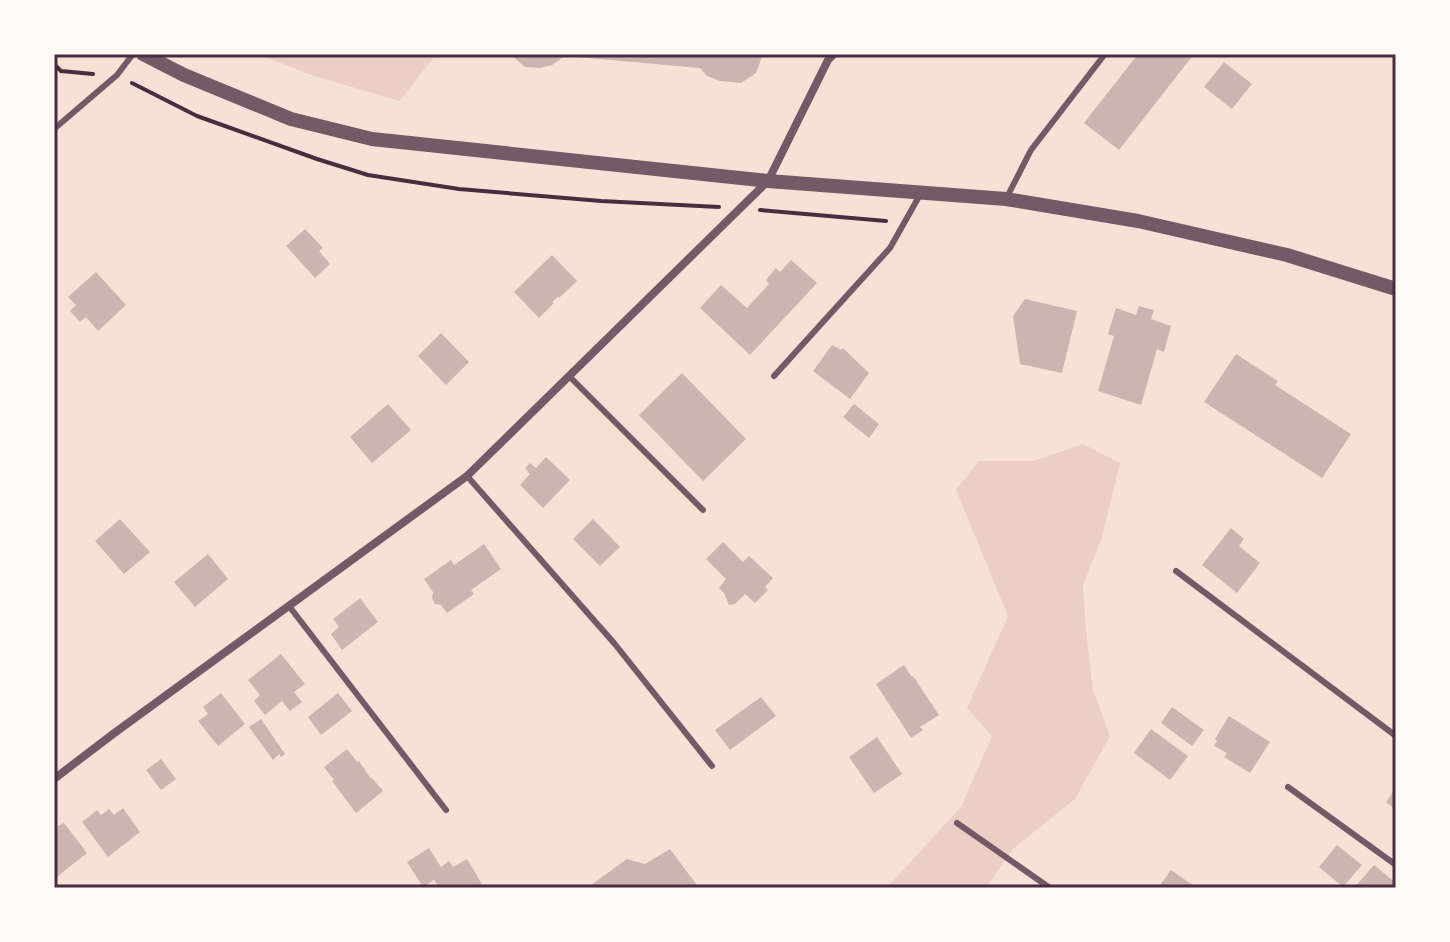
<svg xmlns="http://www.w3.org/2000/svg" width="1450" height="942" font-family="Barlow,sans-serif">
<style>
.green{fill:#ebcfc5}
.building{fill:#ccb4b1}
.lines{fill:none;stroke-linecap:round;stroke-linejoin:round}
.path{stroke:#4a2c40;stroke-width:4}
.service{stroke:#755966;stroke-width:6}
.minor{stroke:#755966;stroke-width:8}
.tertiary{stroke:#755966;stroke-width:14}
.neatline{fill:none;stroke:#4a2c40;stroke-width:3}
</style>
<rect width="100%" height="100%" fill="#f7e1d7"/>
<path class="green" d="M258,54h178l-36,47 -89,-26z
M1083,444l37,19 -18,74 -19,48 3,45 7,60 17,46 -35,63 -62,50 -27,39h-102l9,-7 68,-74 31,-71 -25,-28 41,-92 -52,-126 23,-29h55z"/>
<path class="building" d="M510,54h253l-7,19 -15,10 -21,-2 -13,-5 -7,-8 -135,-12 -13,9 -12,3 -15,-1z
M1138,54h56l-75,96 -35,-27z
M1224,62l28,22 -20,25 -28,-22z
M305,229l18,19 -4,3 11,13 -15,14 -29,-32z
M552,255l25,26 -18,17 -1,-1 -6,5 2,1 -15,15 -25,-26z
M791,260l26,23 -67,72 -50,-47 21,-23 26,23 22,-24 -3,-4 10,-12 4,4z
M96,272l30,33 -28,26 -12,-14 -6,5 -10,-11 6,-6 -8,-8z
M1025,299l52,12 -15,62 -42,-9 -7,-48z
M1139,306l15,4 -3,9 20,7 -7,26 -7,-3 -16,56 -43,-14 16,-55 -6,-2 8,-26 20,7z
M441,333l28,29 -23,23 -28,-29z
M832,345l10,5 1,-2 26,25 -19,26 -37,-28z
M1236,354l42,27 -3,4 76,49 -29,44 -118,-76z
M682,373l64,66 -43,42 -64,-66z
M388,404l23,26 -39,33 -22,-26z
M854,404l25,20 -10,14 -26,-21z
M546,457l24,23 -27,28 -23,-23 10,-11 -5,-6 5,-5 6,5z
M120,519l30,33 -26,22 -29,-33z
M593,519l27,28 -20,19 -27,-27z
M1231,528l13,11 -5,7 21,17 -23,30 -35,-28z
M723,542l20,20 6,-6 24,22 -8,9 3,3 -13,13 -10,-9 -10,10 -6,1 -5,-12 -5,-5 7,-9 -20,-20z
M484,544l17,25 -30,21 3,4 -27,19 -6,-8 -6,-1 -3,-6 1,-6 -9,-13 27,-19 3,5z
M208,554l20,25 -33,28 -21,-25z
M360,598l18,24 -36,28 -11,-16 8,-7 -6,-8z
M281,654l24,30 -11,8 8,10 -12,9 -8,-10 -17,14 -11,-14 6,-6 -12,-15z
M904,665l8,12 1,-1 26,39 -19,12 3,3 -12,8 -35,-54z
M221,693l24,31 -27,22 -20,-25 10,-7 -5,-7z
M338,693l14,18 -31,24 -13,-18z
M761,697l15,19 -46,34 -15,-20z
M1172,707l32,23 -12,16 -31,-23z
M1229,716l41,26 -20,31 -26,-16 3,-4 -13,-7 3,-5 -2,-2z
M261,719l24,35 -4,3 -2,-3 -6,6 -24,-33z
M1151,729l37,27 -18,24 -36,-27z
M877,737l25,37 -28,19 -25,-36z
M347,749l10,13 2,-1 12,18 1,-1 11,13 -27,22 -24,-32 2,-1 -10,-13z
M161,759l15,20 -15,11 -15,-20z
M1396,788v22l-10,-8z
M123,808l17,24 -32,25 -26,-35 15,-12 4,5 8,-6 5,6z
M64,823l23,30 -33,26v-51z
M1337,845l25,20 -19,22 -24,-20z
M429,848l12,19 8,-6 4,6 14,-8 16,27 -3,2h-40l-6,-8 -11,7 -16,-25z
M670,849l29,39h-112l40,-29 18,5z
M1374,865l22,18 -2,5h-40z
M1171,870l26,18h-39z"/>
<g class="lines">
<path class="path" d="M54,64l7,7 32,3
M132,83l65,33 120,43 51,16 91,14 142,12 118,6
M760,210l126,11"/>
<path class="service" d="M54,129l63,-54 16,-21
M1006,199l25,-49 74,-96
M569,376l134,134
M774,376l116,-128 31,-55
M467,476l147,167 98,123
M1176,571l220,165
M289,606l157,204
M1288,787l108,78
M957,823l93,65"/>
<path class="minor" d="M54,779l59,-45 354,-258 301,-295 60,-121 6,-6"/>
<path class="tertiary" d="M143,54l41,21 107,44 81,20 396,42 238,18 132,22 149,34 109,34"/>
</g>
<rect width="1450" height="942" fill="none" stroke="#fffaf5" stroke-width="112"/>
<rect x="56" y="56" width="1338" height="830" class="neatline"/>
</svg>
